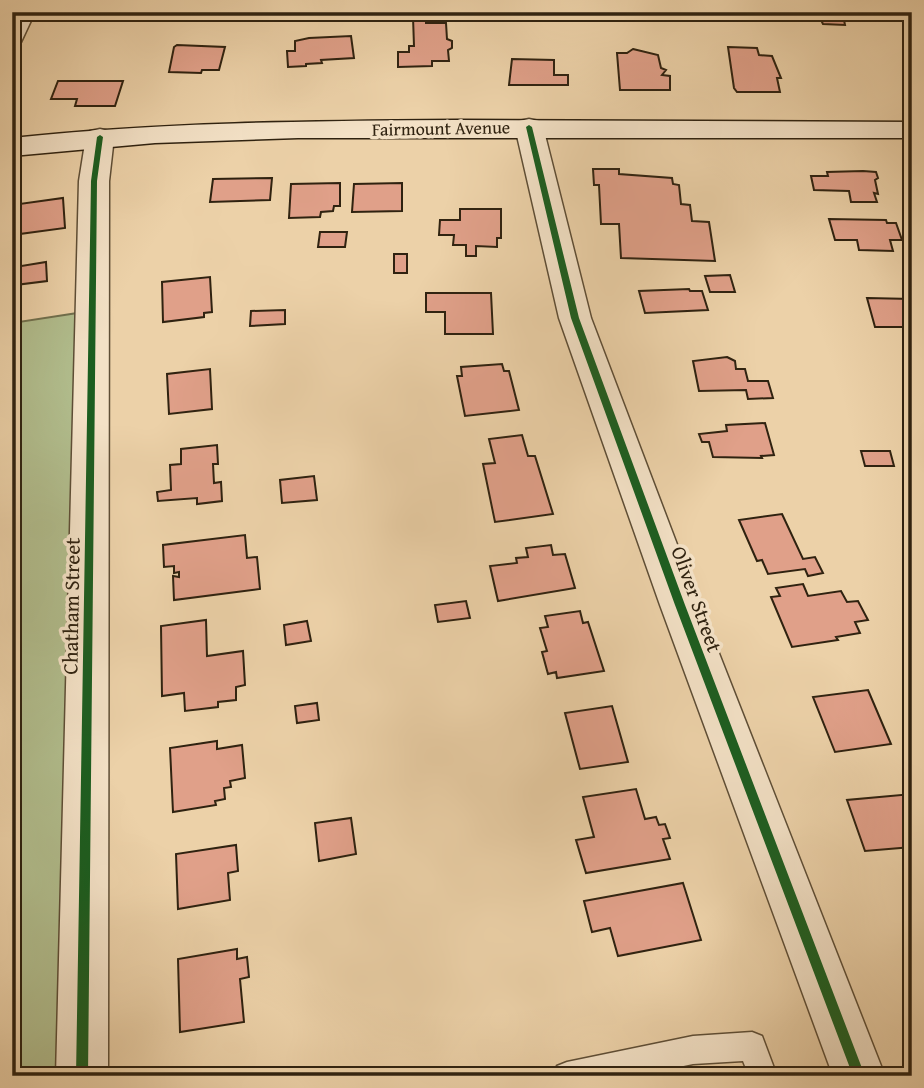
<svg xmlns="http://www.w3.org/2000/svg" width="924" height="1088" font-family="'Gentium Book Plus',serif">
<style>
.green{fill:#b1bd8d;stroke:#70704e;stroke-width:2}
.building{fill:#e0a089;stroke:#2f2210;stroke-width:2}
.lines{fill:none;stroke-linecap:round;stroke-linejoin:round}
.lane-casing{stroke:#5e4e36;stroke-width:3}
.street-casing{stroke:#5e4e36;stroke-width:3}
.secondary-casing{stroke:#2f2210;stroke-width:3}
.lane{fill:#f3e1c6;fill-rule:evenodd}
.street{fill:#f3e1c6;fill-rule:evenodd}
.secondary{fill:#f3e1c6;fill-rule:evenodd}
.cycleway-casing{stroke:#f3e1c6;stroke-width:4}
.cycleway{fill:#1b5e20;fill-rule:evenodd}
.labels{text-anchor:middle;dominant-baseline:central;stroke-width:7;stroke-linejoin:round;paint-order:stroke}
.far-street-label{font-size:18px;fill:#2f2210;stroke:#f3e1c6}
.street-label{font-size:21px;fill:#2f2210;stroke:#f3e1c6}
</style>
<rect width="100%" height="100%" fill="#ecd1a8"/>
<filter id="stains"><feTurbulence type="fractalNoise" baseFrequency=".00286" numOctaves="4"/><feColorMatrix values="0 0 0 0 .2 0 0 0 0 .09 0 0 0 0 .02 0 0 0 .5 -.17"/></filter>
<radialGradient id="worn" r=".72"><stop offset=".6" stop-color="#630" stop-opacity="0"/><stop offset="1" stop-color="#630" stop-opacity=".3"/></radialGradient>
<path class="green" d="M97,310l-24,766h-61v-753z"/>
<path class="building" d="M88,12h33l-3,9h-34z
M814,12h35l2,8h-7l1,5 -22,-1 -2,-4h-5z
M413,17h13v6h20l1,16 5,2v7l-4,2 1,11h-17v5l-34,1v-15h11v-6h5z
M351,36l3,22 -33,2 1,3 -16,1v2l-18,1 -1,-16h8v-10l14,-3z
M177,45l48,2 -6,23h-17l-1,3 -32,-1 5,-25z
M728,47l29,1 2,7 13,1 9,22h-4l3,14h-43l-3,-4z
M633,49l25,6 3,13 5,2 -4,5 8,1v14h-50l-3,-37h10z
M512,59l42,1v15h14v10h-59z
M58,81h65l-8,25h-40l2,-7h-26z
M593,169h26v5l53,4 1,6 6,1 2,19 9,1 2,16 17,1 6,39 -94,-3 -2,-34h-18l-2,-39h-5z
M863,171l13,1 2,6 -3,2 3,14 -4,-1 3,9h-26l-2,-11 -35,-1 -3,-14h17l-1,-4z
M272,178l-2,22 -60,2 3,-23z
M340,183v23h-6l-1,5 -12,1 -1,5 -31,1 2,-34z
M402,183v28l-50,1 2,-28z
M63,198l2,30 -53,7v-30z
M460,209h41v29h-4v9l-21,-1v10h-10v-11h-13l1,-10h-15l1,-15h20z
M829,219l57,1 1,3h9l6,17h-12l3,11 -34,-1 -2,-10h-22z
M320,232h27l-2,15h-27z
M394,254h13v19h-13z
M46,262l1,19 -32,4v-18z
M730,275l5,17h-25l-5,-16z
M210,277l2,35 -8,1v4l-41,5 -1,-40z
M689,289l1,2h12l6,19 -63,3 -6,-22z
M426,293h65l2,41h-48v-22h-19z
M867,298l45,1v28h-37z
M285,310v14l-35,2 1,-15z
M727,357l8,4 1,8h9l3,12h20l5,17 -25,1 -2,-9 -47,1 -6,-30z
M502,364l2,7h5l10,39 -54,6 -8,-40h5l-1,-9z
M210,369l2,40 -43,5 -2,-40z
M765,423l9,32 -13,1 1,2 -49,-1 -4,-15h-7l-3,-8 28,-3 -1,-6z
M522,435l6,21h7l18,58 -58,8 -12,-58 12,-1 -6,-24z
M217,445l1,19h-5l1,19 7,-1 1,19 -25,3v-6l-39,3 -1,-9 14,-2 -1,-25 11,-1v-15z
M861,451h29l4,15h-29z
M314,476l3,24 -35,3 -2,-23z
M782,514l21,45 12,-2 8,16 -15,3 -3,-7 -37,5 -6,-14 -5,1 -18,-41z
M245,535l2,23 10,-1 3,32 -86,11 -1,-24 6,1v-5l-5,1v-7l-10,1 -1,-22z
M551,545l2,10 12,-1 10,34 -77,13 -8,-35 27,-3 -1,-5 12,-1 -2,-9z
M803,584l5,12 33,-5 6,11 11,-1 10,19 -13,2 5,11 -24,4 2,3 -46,7 -21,-50 9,-1 -4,-8z
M466,601l4,17 -32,4 -3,-17z
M580,611l3,12 5,-1 16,49 -47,7 -1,-6 -8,2 -6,-22 5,-1 -7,-23 8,-1 -3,-11z
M206,620l1,36 36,-5 2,34 -9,2v13l-18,2v5l-33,4 -1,-18 -22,3 -1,-70z
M307,621l4,20 -25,4 -2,-20z
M868,690l23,54 -56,8 -22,-55z
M317,703l2,17 -22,3 -2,-17z
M612,706l16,56 -48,7 -15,-56z
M217,741v8l25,-4 3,33 -15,3 1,6 -7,1 1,11 -10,2 1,4 -43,7 -3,-64z
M636,789l9,30 11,-2 3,8 6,-1 5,14 -7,1 7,20 -84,14 -10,-33 18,-3 -11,-40z
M912,794v53l-47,4 -18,-51z
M351,818l5,36 -37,7 -4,-38z
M236,845l2,26 -10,2 2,27 -52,9 -2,-55z
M683,883l18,57 -83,16 -8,-28 -18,4 -8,-31z
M237,949v10l10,-2 2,20 -9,2 4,43 -64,10 -2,-73z"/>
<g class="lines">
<g class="lane-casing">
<path id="lane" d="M752,1032l10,4 15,40h-28l-6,-15 -50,3 -57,12h-83l4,-10 10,-4 126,-26z"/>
</g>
<g class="street-casing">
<path id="street" d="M12,12h23l-14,30 -9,3z
M529,119l10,2 4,6 48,191 109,287 185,471h-52l-173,-471 -101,-287 -44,-191 4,-6z
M100,129l10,2 4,6 -5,44 -1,895h-52l23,-895 7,-44 4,-6z"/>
</g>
<g class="secondary-casing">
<path id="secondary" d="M458,120l454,2v16h-614l-143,5 -143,13v-18c148,-16 297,-17 446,-18z"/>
</g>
<use href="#lane" class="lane"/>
<use href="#street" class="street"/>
<use href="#secondary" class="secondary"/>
<g class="cycleway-casing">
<path id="cycleway" d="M529,125l3,2 47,191 106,287 180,471h-12l-178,-471 -104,-287 -45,-191z
M100,135l3,2 -6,44 -9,895h-12l15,-895 6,-44z"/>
</g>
<use href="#cycleway" class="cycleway"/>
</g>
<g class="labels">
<g class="far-street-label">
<text transform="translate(441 128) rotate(-1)">Fairmount Avenue</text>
</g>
<g class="street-label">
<text transform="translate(697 599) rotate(70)">Oliver Street</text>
<text transform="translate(71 606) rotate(-89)">Chatham Street</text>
</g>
</g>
<rect width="924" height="1088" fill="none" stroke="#ecd1a8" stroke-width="42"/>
<rect x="14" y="14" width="896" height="1060" fill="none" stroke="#2f2210" stroke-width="3.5"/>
<rect x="21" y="21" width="882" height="1046" fill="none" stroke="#2f2210" stroke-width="2"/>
<rect width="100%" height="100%" filter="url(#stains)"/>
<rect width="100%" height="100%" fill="url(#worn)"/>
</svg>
